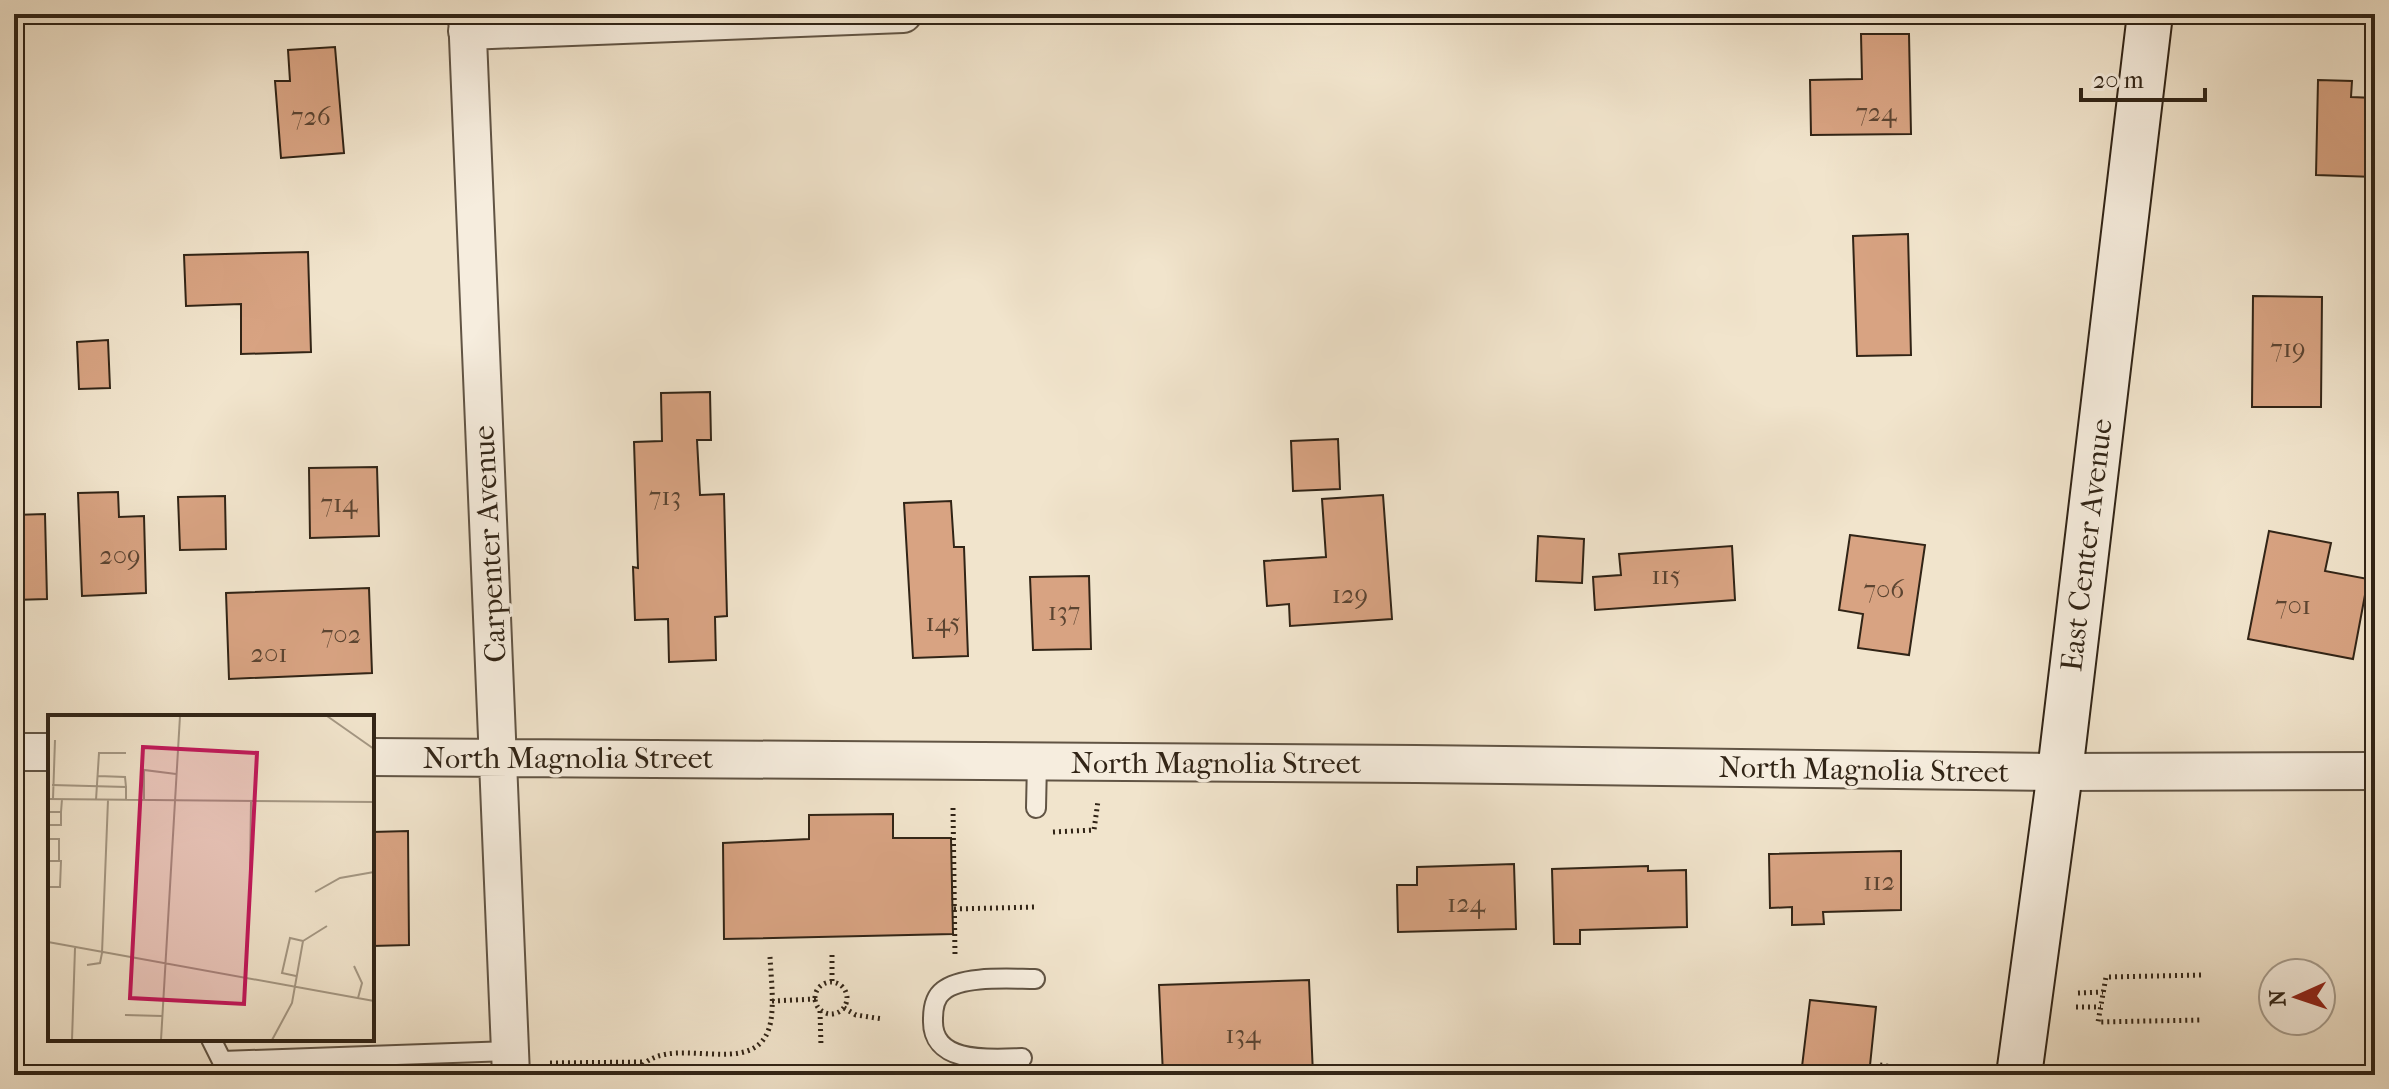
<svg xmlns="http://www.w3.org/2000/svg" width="2389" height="1089" font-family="'IM FELL French Canon',serif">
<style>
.building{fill:#d8a382;stroke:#312416;stroke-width:2}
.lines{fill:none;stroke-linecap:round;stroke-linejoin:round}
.lane-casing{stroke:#615444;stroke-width:22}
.street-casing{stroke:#615444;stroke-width:40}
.secondary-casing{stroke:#312416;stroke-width:48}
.path{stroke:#312416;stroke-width:5;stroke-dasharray:2 4;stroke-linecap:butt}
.lane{stroke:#f6edde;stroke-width:18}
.street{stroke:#f6edde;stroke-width:36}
.secondary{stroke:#f6edde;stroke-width:44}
.labels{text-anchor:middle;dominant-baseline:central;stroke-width:7;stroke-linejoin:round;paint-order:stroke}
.number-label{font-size:26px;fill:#5b4431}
.street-label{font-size:30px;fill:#312416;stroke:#f6edde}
.inset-road{fill:none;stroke:#a49783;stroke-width:2}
.view{fill:#c2185b;fill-opacity:0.15;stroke:#c2185b;stroke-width:4}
.inset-edge{fill:none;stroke:#312416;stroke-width:4}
</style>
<rect width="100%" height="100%" fill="#f1e4cc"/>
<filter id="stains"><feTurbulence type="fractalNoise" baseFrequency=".0025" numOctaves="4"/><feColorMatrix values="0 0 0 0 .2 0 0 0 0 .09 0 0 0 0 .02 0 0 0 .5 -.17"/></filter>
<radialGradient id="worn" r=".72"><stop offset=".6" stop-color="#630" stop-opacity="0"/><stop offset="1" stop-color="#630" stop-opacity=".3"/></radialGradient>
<path class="building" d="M1861,34h48l2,100 -100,1 -1,-55 52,-1z
M335,47l9,106 -63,5 -6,-77h15l-2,-31z
M2318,80l34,1 -1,16 24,1v79l-59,-2z
M1908,234l3,121 -54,1 -4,-120z
M308,252l3,100 -70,2v-50l-55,2 -2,-51z
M2253,296l69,1 -1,110h-69z
M108,340l2,48 -31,1 -2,-47z
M710,392l1,48h-14l3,55 24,-1 3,122 -12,1 1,43 -47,2 -1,-43 -33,1 -2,-53 5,1 -4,-126 28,-1 -1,-48z
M1338,439l2,50 -47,2 -2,-50z
M377,467l2,69 -69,2 -1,-70z
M118,492l1,25 25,-1 2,77 -64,3 -4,-103z
M1383,495l9,124 -102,7 -1,-22 -22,2 -3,-45 62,-4 -4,-58z
M225,496l1,53 -46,1 -2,-53z
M951,501l3,46h10l4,109 -55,2 -9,-155z
M14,510v5l31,-1 2,85 -33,1z
M2269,531l62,12 -6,28 43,8 -15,80 -105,-20z
M1850,535l75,10 -16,110 -51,-7 5,-34 -24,-4z
M1538,536l46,3 -2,44 -46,-2z
M1732,546l3,54 -140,10 -2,-33 28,-2 -2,-21z
M1089,576l2,73 -58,1 -3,-73z
M369,588l3,85 -143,6 -3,-86z
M893,814v24h58l2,96 -229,5 -1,-96 86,-4v-24z
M408,831l1,114 -37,1v-114z
M1901,851v59l-78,2 1,12 -32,1v-18l-22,1 -1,-54z
M1514,864l2,65 -118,3 -1,-47h20v-18z
M1648,866v5l38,-1 1,57 -107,3v14h-26l-2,-75z
M1309,980l4,95h-150l-4,-90z
M1810,1000l66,7 -7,68h-68z"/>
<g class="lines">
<g class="lane-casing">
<path id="lane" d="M1036,808l1,-46
M211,1039l11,22 288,-10
M1022,1058c-31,1 -91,7 -89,-39 0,-10 2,-22 10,-28 19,-16 68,-12 92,-12"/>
</g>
<g class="street-casing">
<path id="street" d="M467,14l44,1061
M467,31l436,-17
M14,752h36
M372,757l1044,7 644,8 315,-1"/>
</g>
<g class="secondary-casing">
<path id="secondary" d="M2019,1075l41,-303 90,-758"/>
</g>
<path class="path" d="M953,808l2,147
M1053,832l41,-2 4,-29
M954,909l83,-2
M832,955v27
M2201,975l-95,2 -8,45 103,-2
M815 998a16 16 0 1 1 32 0a16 16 0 1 1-32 0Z
M2078,993l25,-1
M772,1001l44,-2
M2076,1007h25
M844,1008l12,7 27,4
M820,1011l1,35
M550,1063l94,-1
M1880,1065l12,2 6,8
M636,1075c25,-52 124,14 135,-55 3,-20 0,-43 -1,-63"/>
<use href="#lane" class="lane"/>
<use href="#street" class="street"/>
<use href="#secondary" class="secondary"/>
</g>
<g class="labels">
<g class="number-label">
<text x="1876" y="112">724</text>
<text x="311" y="116">726</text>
<text x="2288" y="348">719</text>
<text x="665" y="496">713</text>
<text x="339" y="503">714</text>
<text x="120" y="555">209</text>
<text x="1666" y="575">115</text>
<text x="1884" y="589">706</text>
<text x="1350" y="594">129</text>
<text x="2293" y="605">701</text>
<text x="1064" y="611">137</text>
<text x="943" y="622">145</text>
<text x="341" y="634">702</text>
<text x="269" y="653">201</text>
<text x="1879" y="881">112</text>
<text x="1466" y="903">124</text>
<text x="1243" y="1034">134</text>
</g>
<g class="street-label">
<text transform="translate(490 544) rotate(-93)">Carpenter Avenue</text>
<text transform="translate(2087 545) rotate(-83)">East Center Avenue</text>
<text x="568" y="758">North Magnolia Street</text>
<text x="1216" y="763">North Magnolia Street</text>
<text transform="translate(1864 770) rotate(1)">North Magnolia Street</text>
</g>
</g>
<g transform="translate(48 715)">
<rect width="326" height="326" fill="#f1e4cc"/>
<path class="inset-road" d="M279,1l47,33M50,61l27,1 1,10M4,70l74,2v13M0,84l326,3M5,84l2,-59M48,85l3,-47h27M96,85v-30l32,4M0,97h13l1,-13M0,110h13v-13M0,124h11v22M202,158l1,-71M0,165l1,-19h12l-1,26h-12M267,177l25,-14 34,-6M0,227l326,59M39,250l13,-2 2,-10 6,-153M306,251l8,17 -4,15M248,261l-14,-3 8,-35 13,3M77,300l37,1M24,325l3,-92M113,325l19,-324M224,325l20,-37 11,-62 24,-15"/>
<path class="view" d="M95,32l114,6 -13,251 -114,-6z"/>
<rect width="326" height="326" class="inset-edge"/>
</g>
<rect width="2389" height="1089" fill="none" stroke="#f1e4cc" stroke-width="48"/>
<rect x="16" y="16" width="2357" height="1057" fill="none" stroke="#312416" stroke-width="4"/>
<rect x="24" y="24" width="2341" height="1041" fill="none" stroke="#312416" stroke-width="2"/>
<g transform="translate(2297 997) rotate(267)"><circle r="38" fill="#f6edde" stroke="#a79d8e" stroke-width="2"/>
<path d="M0-6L14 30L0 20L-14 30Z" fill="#8f2418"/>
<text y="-12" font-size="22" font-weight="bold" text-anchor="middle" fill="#312416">N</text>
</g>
<path d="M2081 88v12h124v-12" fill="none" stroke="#312416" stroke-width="4"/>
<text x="2093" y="88" font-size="24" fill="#312416" stroke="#f6edde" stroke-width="6" paint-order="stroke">20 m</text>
<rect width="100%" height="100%" filter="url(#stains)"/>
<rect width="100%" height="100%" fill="url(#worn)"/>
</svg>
